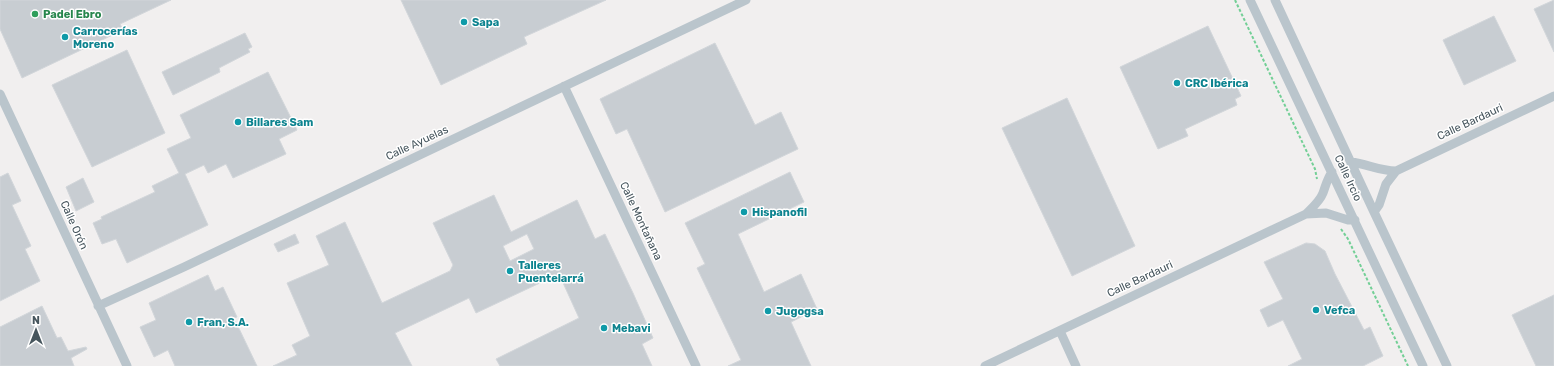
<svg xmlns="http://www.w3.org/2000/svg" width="1554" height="366" font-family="Rubik,sans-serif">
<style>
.building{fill:#c8cdd2;stroke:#d2d6da;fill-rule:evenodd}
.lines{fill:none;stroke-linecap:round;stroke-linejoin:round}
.path{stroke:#73cf96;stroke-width:2;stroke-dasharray:3 2;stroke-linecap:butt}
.street{stroke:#bac5cc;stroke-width:9}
.leisure-dot{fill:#2e9e5b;stroke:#fff;stroke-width:1.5}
.culture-dot{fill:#0f9aa8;stroke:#fff;stroke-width:1.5}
.labels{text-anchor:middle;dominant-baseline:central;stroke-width:3;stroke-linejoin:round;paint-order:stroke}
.leisure-label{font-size:11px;font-weight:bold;fill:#27864d;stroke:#fff;text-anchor:start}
.culture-label{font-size:11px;font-weight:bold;fill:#0d838f;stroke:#fff;text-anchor:start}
.street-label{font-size:11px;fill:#46555d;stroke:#fff}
</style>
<rect width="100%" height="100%" fill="#f1efef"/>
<path class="building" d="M0,0h171l-51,24 3,6 -101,48 -22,-49z
M401,0h205l-82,37 3,7 -86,41z
M1554,0v52l-20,-43z
M1494,16l22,45 -52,24 -21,-45z
M1208,26l33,70 -6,3 2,6 -52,24 3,7 -30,13 -38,-82z
M245,33l7,14 -4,2 2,3 -31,16 1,4 -47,23 -11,-23z
M715,43l40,82 26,-13 17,37 -133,63 -38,-83 -11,5 -16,-35z
M127,50l38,83 -73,34 -40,-82z
M268,72l29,58 -18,9 7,15 -53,24 -7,-14 -18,9 -4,-8 -19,9 23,51 -81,38 -11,-24 -14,5 -9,-21 9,-4 -1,-2 54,-25 -3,-6 27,-13 -12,-24 24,-11 -11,-23z
M1067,98l68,148 -63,30 -70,-148z
M790,172l14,30 -66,32 26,58 37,-18 16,35 -26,13 20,44h-83l13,-6 -44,-92 8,-4 -20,-41z
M8,173l13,28 -9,4 19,41 -6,3 15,32 -40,20v-124z
M83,178l11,24 -18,9 -10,-24z
M494,195l17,37 66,-32 18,39 10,-5 28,59 20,45 -11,6 10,22h-152l-4,-7 83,-41 -20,-44 -83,39 -7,-15 -74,35 17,33h-139l24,-11 -5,-10 18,-9 -23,-53 42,-18 -13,-29 29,-14 37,81 68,-32 3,-6 -20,-42zM527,234l7,15 -24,12 -7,-15z
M295,234l4,9 -21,9 -4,-8z
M1306,243l9,1 10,7 10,23 29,56 6,-3 13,29 -20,10h-75l14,-7 -19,-39 -15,7 -8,-17 23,-11 -19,-37z
M208,275l7,16 8,-4 14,30 -3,1 23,48h-82l-7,-16 -14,7 -14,-30 16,-7 -7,-17z
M1554,295v71h-18l-24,-51z
M42,306l15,32 4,-1 7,14 18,-4 1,2 -16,9 3,8h-74v-39z"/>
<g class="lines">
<path class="path" d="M1235,0l80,169 2,10
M1341,229l7,10 60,127"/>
<path class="street" d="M1250,0l173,366
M1275,0l99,212 73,154
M564,86l132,280
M0,94l127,272
M1351,162c16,2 29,9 45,9l158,-75
M1374,212l5,-7 7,-21 10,-13
M1306,214l20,-1 22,7h7
M98,306l86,-39 562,-267
M1060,331l16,35
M985,366l321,-152c6,-6 14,-13 17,-21 3,-8 4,-14 9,-21"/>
</g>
<circle class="leisure-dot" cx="35" cy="14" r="4"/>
<g class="culture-dot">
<circle cx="464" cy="22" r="4"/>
<circle cx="65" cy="37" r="4"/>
<circle cx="1177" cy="83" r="4"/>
<circle cx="238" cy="122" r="4"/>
<circle cx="744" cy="212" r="4"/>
<circle cx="510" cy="271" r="4"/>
<circle cx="1316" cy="310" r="4"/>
<circle cx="768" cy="311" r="4"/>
<circle cx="189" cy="322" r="4"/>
<circle cx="604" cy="328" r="4"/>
</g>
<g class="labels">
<g class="leisure-label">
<text x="43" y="14">Padel Ebro</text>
</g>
<g class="culture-label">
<text x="472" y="22">Sapa</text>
<text x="73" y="31">Carrocerías<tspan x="73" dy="13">Moreno</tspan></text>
<text x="1185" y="83">CRC Ibérica</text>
<text x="246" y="122">Billares Sam</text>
<text x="752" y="212">Hispanofil</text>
<text x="518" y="265">Talleres<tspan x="518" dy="13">Puentelarrá</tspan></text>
<text x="1324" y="310">Vefca</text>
<text x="776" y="311">Jugogsa</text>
<text x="197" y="322">Fran, S.A.</text>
<text x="612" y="328">Mebavi</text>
</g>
<g class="street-label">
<text transform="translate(1470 122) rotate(-25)">Calle Bardauri</text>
<text transform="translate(417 143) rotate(-25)">Calle Ayuelas</text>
<text transform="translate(1348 178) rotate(65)">Calle Ircio</text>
<text transform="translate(641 221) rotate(65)">Calle Montañana</text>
<text transform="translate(74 225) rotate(66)">Calle Orón</text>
<text transform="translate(1140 279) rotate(-25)">Calle Bardauri</text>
</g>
</g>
<g transform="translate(36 330)" stroke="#ffffff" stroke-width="3" paint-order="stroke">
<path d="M0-3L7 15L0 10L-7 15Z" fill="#46555d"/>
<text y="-6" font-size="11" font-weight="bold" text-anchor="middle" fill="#46555d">N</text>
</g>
</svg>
